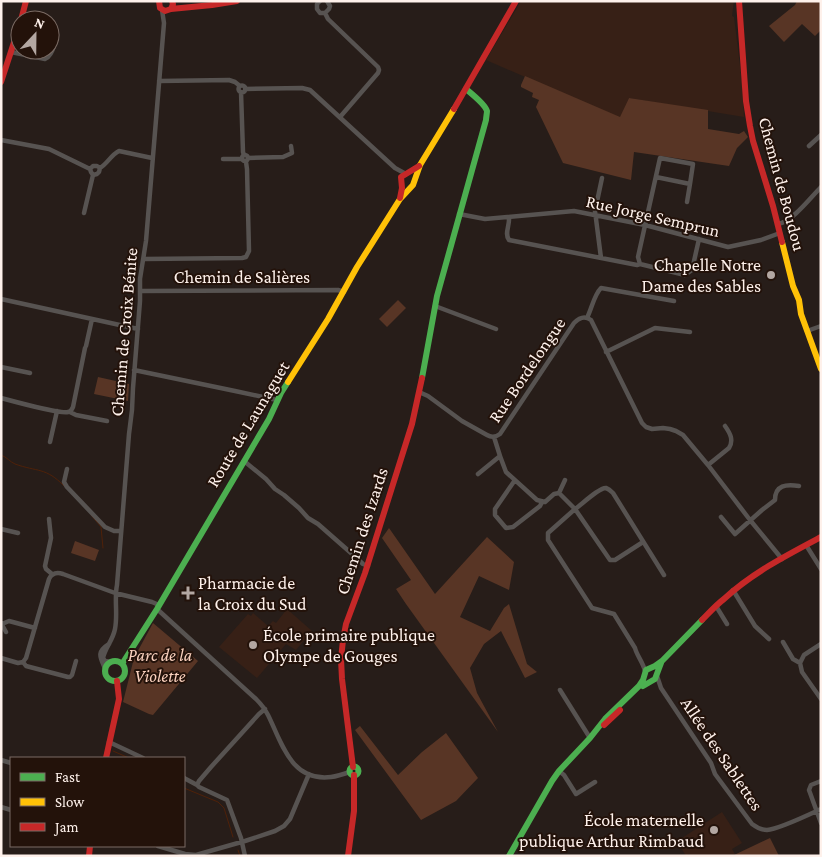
<svg xmlns="http://www.w3.org/2000/svg" width="822" height="857" font-family="'Crimson Pro',serif">
<style>
.built{fill:#372016}
.green{fill:#583525}
.lines{fill:none;stroke-linecap:round;stroke-linejoin:round}
.stream{stroke:#4f2109;stroke-width:1}
.street{stroke:#575351;stroke-width:4.5}
.fast{stroke:#4caf50;stroke-width:6}
.slow{stroke:#ffc107;stroke-width:6}
.jam{stroke:#c62828;stroke-width:6}
.poi-dot{fill:#b3a7a2;stroke:#23120a;stroke-width:2}
.labels{text-anchor:middle;dominant-baseline:central;stroke-width:4;stroke-linejoin:round;paint-order:stroke}
.street-label{font-size:18px;fill:#fef1eb;stroke:#23120a}
.poi-label{font-size:18px;fill:#fef1eb;stroke:#23120a;text-anchor:end}
.park-label{font-size:18px;font-style:italic;fill:#fad1be;stroke:#23120a}
</style>
<rect width="100%" height="100%" fill="#271d19"/>
<path class="built" d="M521,1h213l-2,15 2,1 8,65 2,35 -115,-19 -9,20 -134,-58z
M287,609l25,22 -16,19 -10,-6 -29,34 -38,-31 29,-33 3,2 2,-3 15,13 5,-5 3,2z
M722,812l20,31 -10,6 3,5 -4,2h-40l-2,-2 -3,2 -8,-13 1,-3z"/>
<path class="green" d="M797,1h24v29l-6,6 -13,-12 -18,18 -15,-16 26,-21z
M525,76l95,41 9,-19 79,12v19l31,5 5,-3 4,6 -11,11 -8,18 -95,-14 -3,28 -68,-17 -27,-56 3,-7 -7,-3 1,-4 -12,-6v-2z
M398,300l8,8 -19,19 -8,-8z
M98,377l31,7 -1,17 -34,-7z
M389,528l46,66 52,-57 27,25 -5,28 -30,-14 -19,41 30,14 14,-23 5,-4 18,60 10,8 -12,6 -24,-47 -17,13 -14,24 7,25 21,39 -92,-128 -10,-15 15,-9 -29,-42z
M75,541l24,9 -4,11 -24,-8z
M153,623l45,38 -45,54 -4,-1 -26,-12 11,-44z
M360,726l38,49 24,-23 24,-19 32,45 -22,23 -35,19 -66,-90z
M770,838l9,18h-47z"/>
<g class="lines">
<path class="stream" d="M1,455c6,2 9,7 14,9 22,8 31,3 49,22
M91,515l10,12 2,21
M113,751l16,7
M184,788l34,14 6,6 9,29
M238,850l2,6"/>
<path class="street" d="M320,1l-3,3v5l3,4h5
M325,13l3,6 50,48 1,3 -1,3 -38,44
M325,13l4,-4 1,-3 -3,-5
M11,52l34,7c9,-4 13,-25 9,-34
M159,81l70,-1 6,2 5,4
M238.5 89a3.5 3.5 0 1 1 7 0a3.5 3.5 0 1 1-7 0Z
M245,89l57,-1 8,2 85,78 11,6
M241,92l2,60 1,3
M1,140l48,9 41,20 1,3 2,3 4,-1 2,-2 1,-4 -3,-2h-4l-3,3
M809,146l12,-11
M242 158a3 3 0 1 1 6 0a3 3 0 1 1-6 0Z
M248,158l35,-1 9,-4 -1,-7
M223,159h19
M100,168c7,-4 11,-13 19,-17l33,7
M656,177l34,7 3,-20 -33,-6 -22,99 2,7 45,11 7,-5 7,-31
M687,202l3,-18
M84,213l9,-38
M459,214l26,5 89,-8 71,14 83,22 33,-7 19,-7
M509,217c1,8 -5,17 0,23l128,25 3,-1
M778,224c14,-2 33,-27 43,-37
M601,258l-6,-47 7,-33
M144,259l98,-1 4,-1 3,-6 -2,-82 -1,-7
M140,291l198,-1 6,2
M1,299l137,30
M435,306l61,23
M587,318c5,-10 7,-23 14,-30l73,13
M807,331l14,-5
M86,346l6,-27
M606,352l49,-24 35,4
M1,367l29,6
M134,370l101,21 42,9
M419,392l9,4 34,25 25,14c5,3 9,2 13,-1l74,-111c5,-5 10,-8 17,-3l51,103 4,4 6,2 11,-1 7,1 6,2 7,4 25,30 42,55 32,39
M1,398c11,3 60,16 67,14 3,0 4,-3 5,-5l12,-59
M70,412l6,3 31,6
M50,442l7,-31
M500,456l6,16 31,28 8,2 9,-8 5,-1 16,16 -27,24v7l44,68 22,6 21,34c2,8 8,14 10,23
M244,461l22,18 9,10 9,6 15,13 9,10 10,6 33,29 12,11 5,2
M708,465l21,-17c5,-8 1,-15 -4,-22
M67,469l-3,13 3,5 38,40 9,4h6
M478,474l22,-18 -6,-19
M515,480l-20,29v6l11,13 7,-1 27,-21 2,-4
M559,493l6,-13
M721,517l14,17 27,-24 13,-10c0,-15 11,-16 24,-14
M49,519l2,19 -6,28 1,3 6,5
M1,529l17,4
M643,542l-28,18h-5l-35,-51c6,-4 25,-22 31,-21 3,1 5,3 7,5l51,82
M806,545l15,24
M733,590l22,36 14,13
M716,606l11,18
M157,609l99,90c5,5 9,10 12,16 14,28 23,67 63,62 7,-1 13,-3 19,-5
M1,623l5,9
M2,624l7,-3 26,7
M783,642l10,17 7,4
M821,644l-17,11 -4,8 2,9 19,27
M1,658l17,5 5,-1 3,-4 23,-79c3,-6 8,-7 14,-5l52,19 37,9 7,3
M23,662l3,4 42,11h2l2,-2 4,-14
M112,662l-7,-1 -2,-3c2,-10 10,-18 12,-29 3,-15 -1,-30 2,-44l12,-151 3,-24 1,-22 7,-87v-22l6,-38 18,-218 -2,-13
M106,671c-5,-13 -11,-18 3,-27
M657,676l4,12 50,75 4,11 37,50c4,3 9,6 15,6 12,-1 41,-15 54,-21
M560,690l30,48
M109,742l34,16
M1,760l10,3
M559,771l5,4 12,19 19,-12
M184,778l13,7 2,2 28,13 14,38 4,18
M821,781l-10,4 -2,5 12,33
M197,785l2,-4 12,-14 48,-53 6,-5
M1,807l10,3
M158,846l27,8 11,1 49,-14 30,-10 9,-5 6,-7 19,-45"/>
<path class="fast" d="M422,378l15,-82 49,-176c0,-2 1,-7 1,-9 -2,-7 -15,-17 -21,-22
M105 671a10 10 0 1 1 20 0a10 10 0 1 1-20 0Z
M122,664l35,-55 112,-190 12,-26 7,-11
M643,686l12,-7 6,-16
M349.5 771a4.5 4.5 0 1 1 9 0a4.5 4.5 0 1 1-9 0Z
M509,856l43,-75 7,-10 31,-33 15,-19 34,-33 4,-6 3,-10 9,-4 7,-5 40,-41"/>
<path class="slow" d="M782,242l11,44 6,14 2,14 20,55
M288,382l40,-63 29,-52 43,-68 13,-14 7,-20 34,-56"/>
<path class="jam" d="M159,1l1,7 5,3 6,-2 2,-5 -1,-3
M739,1l7,100 4,25 3,15 20,65 9,36
M171,9l41,-4 25,-4
M21,20l5,-19
M1,82l19,-58
M454,109l62,-108
M400,198l2,-10 -1,-11 18,-11
M702,620c7,-7 14,-15 22,-21 28,-26 63,-44 97,-62
M604,725l16,-15
M106,758l13,-59 -2,-18
M353,767l-11,-88 -1,-20 2,-19 3,-16 19,-51 47,-149 10,-46
M89,856l1,-10
M348,856l6,-45v-36"/>
</g>
<g class="poi-dot">
<circle cx="771" cy="275" r="5"/>
<path d="M185.5 585.5h5v5h5v5h-5v5h-5v-5h-5v-5h5z"/>
<circle cx="253" cy="645" r="5"/>
<circle cx="714" cy="830" r="5"/>
</g>
<g class="labels">
<g class="street-label">
<text transform="translate(782 184) rotate(75)">Chemin de Boudou</text>
<text transform="translate(653 216) rotate(13)">Rue Jorge Semprun</text>
<text x="242" y="277">Chemin de Salières</text>
<text transform="translate(124 332) rotate(-85)">Chemin de Croix Bénite</text>
<text transform="translate(527 370) rotate(-56)">Rue Bordelongue</text>
<text transform="translate(248 424) rotate(-59)">Route de Launaguet</text>
<text transform="translate(362 531) rotate(-72)">Chemin des Izards</text>
<text transform="translate(722 754) rotate(56)">Allée des Sablettes</text>
</g>
<g class="poi-label">
<text x="761" y="265">Chapelle Notre<tspan x="761" dy="21">Dame des Sables</tspan></text>
<text x="198" y="583" text-anchor="start">Pharmacie de<tspan x="198" dy="21">la Croix du Sud</tspan></text>
<text x="263" y="635" text-anchor="start">École primaire publique<tspan x="263" dy="21">Olympe de Gouges</tspan></text>
<text x="704" y="820">École maternelle<tspan x="704" dy="21">publique Arthur Rimbaud</tspan></text>
</g>
<g class="park-label">
<text x="160" y="655">Parc de la<tspan x="160" dy="21">Violette</tspan></text>
</g>
</g>
<rect width="822" height="857" fill="none" stroke="#fef1eb" stroke-width="5"/>
<rect x="10" y="757" width="175" height="90" fill="#23120a" stroke="#7b6b64"/>
<rect x="20" y="773" width="25" height="8" fill="#4caf50" stroke="#7b6b64"/>
<text x="55" y="782" font-size="15" fill="#fef1eb">Fast</text>
<rect x="20" y="798" width="25" height="8" fill="#ffc107" stroke="#7b6b64"/>
<text x="55" y="807" font-size="15" fill="#fef1eb">Slow</text>
<rect x="20" y="823" width="25" height="8" fill="#c62828" stroke="#7b6b64"/>
<text x="55" y="832" font-size="15" fill="#fef1eb">Jam</text>
<g transform="translate(35 35) rotate(22)"><circle r="24" fill="#23120a" stroke="#7b6b64"/>
<path d="M0-4L9 19L0 12L-9 19Z" fill="#b3a7a2"/>
<text y="-8" font-size="14" font-weight="bold" text-anchor="middle" fill="#fef1eb">N</text>
</g>
</svg>
